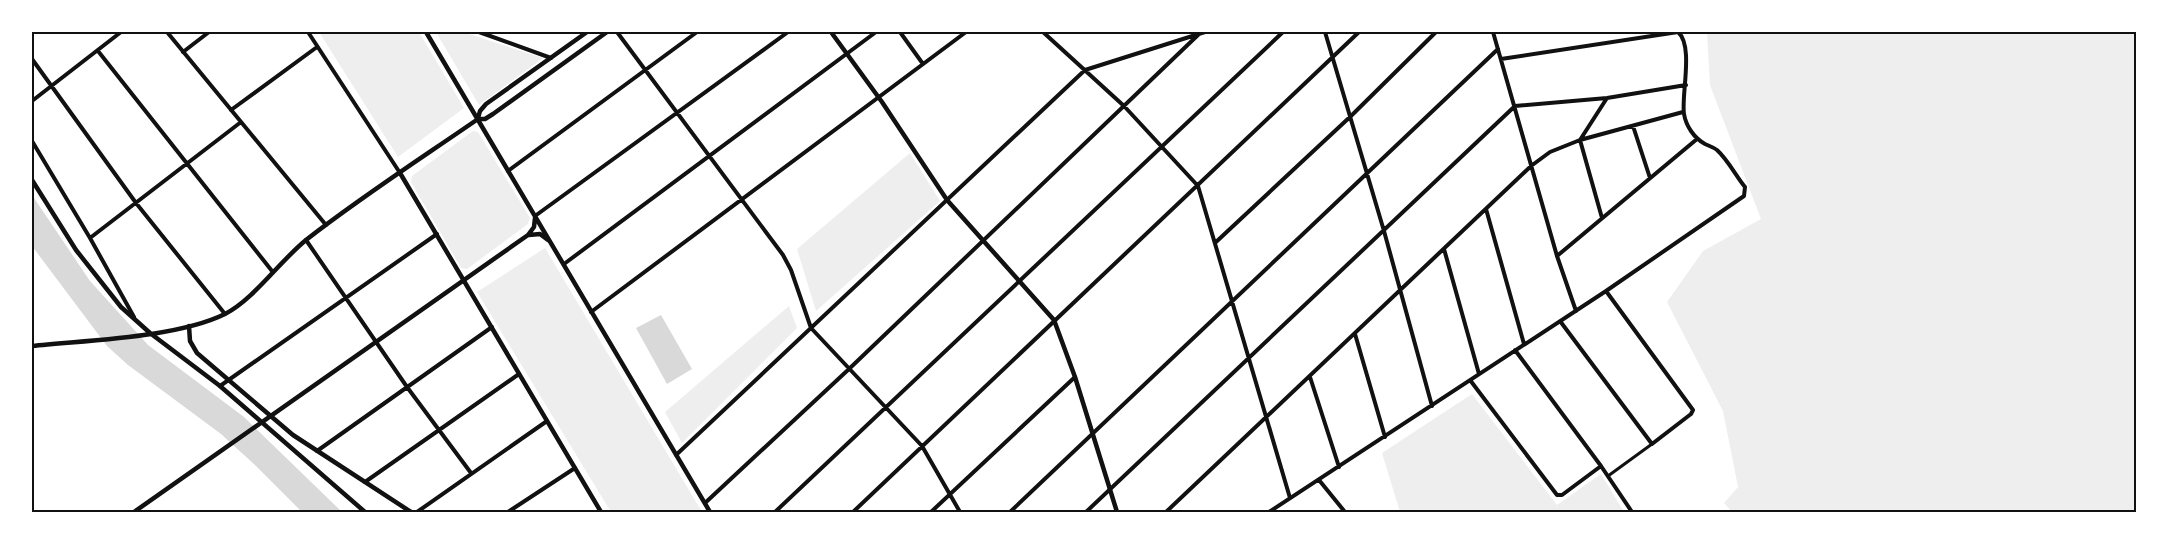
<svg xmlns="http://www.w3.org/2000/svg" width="2168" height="544" font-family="Helvetica,sans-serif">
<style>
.green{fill:#eee}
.water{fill:#d9d9d9}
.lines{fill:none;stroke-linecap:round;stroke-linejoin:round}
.pedestrian{stroke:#111;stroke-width:3}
.minor{stroke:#111;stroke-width:4}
.tertiary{stroke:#111;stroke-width:4.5}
.neatline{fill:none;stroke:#111;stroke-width:2}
</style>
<rect width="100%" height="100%" fill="#fff"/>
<path class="green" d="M319,32h100l45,76 -66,49z
M436,32h27l80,26 -64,47z
M1707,32h429v480h-404l-8,-9 14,-16 -15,-76 -56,-109 36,-51 58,-32 -51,-134z
M473,131l5,1 52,86 -2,6 -61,45 -6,-1 -50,-86 1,-6z
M910,153l30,48 -124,110 -19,-62z
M545,248l157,264h-91l-134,-220z
M789,306l8,22 -115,115 -17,-31z
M1472,394l85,111 44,-31 23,38h-224l-18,-59z"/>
<path class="water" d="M32,195l58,86 58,64 96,72 98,95h-40l-47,-47 -34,-31 -93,-69 -21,-19 -75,-100z
M661,315l31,54 -25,15 -31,-56z"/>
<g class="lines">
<path class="pedestrian" d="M1608,476l44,-32"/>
<path class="minor" d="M167,32l159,193
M308,32l92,141
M479,32l72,26
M617,32l166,223 8,15 20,58 111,118 38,66
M900,32l23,32
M1043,32l81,74 74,80 92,312
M1325,32l59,199 48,175
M1493,32l64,224 19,55
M98,51l174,220
M183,52l26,-20
M32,59l104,144 89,111
M32,101l89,-69
M231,110l86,-63
M1633,126l17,52
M32,141l58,97 44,79
M508,171l189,-139
M1486,209l38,135
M535,216l253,-184
M1602,218l-22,-78 27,-42
M90,238l151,-116
M306,240l101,147 64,86
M1216,242l135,-126 85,-84
M1444,249l35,125
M1557,256l140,-117
M564,264l312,-232
M591,312l375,-280
M1560,321l92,123 39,-30 2,-4 -87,-119
M1355,334l30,103
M1515,350l86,116 31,46
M1310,377l29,90
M1470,380l87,115h5l39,-29
M220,386l217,-152
M317,451l175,-124
M676,455l409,-385 120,-38
M1319,480l26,32
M365,482l154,-108
M705,503l144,-134 349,-334
M417,512l130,-91
M508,512l67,-44
M775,512l508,-480
M853,512l506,-480
M931,512l144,-135
M1010,512l488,-463
M1086,512l429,-406 92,-8 79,-13
M1166,512l365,-346 19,-14 30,-12 103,-28
M1269,512l337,-221 138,-95 1,-9c-9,-11 -17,-27 -28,-37 -4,-3 -8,-4 -12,-6 -11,-6 -19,-18 -21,-30 -3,-19 10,-68 -6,-82l-177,27"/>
<path class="tertiary" d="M426,32l284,480
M831,32l51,70 65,98 107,120 21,57 42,135
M478,118l2,-7 6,-7 101,-72
M400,173l201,339
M32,180l44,70 45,57 29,26 70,53 145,126
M529,235l11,-1 8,6
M189,326l1,15 7,12 96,82 118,77
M32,346c55,-6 144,-8 193,-32 29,-15 54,-52 81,-74 55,-43 114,-81 172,-121h7l8,-5 114,-82
M134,512l394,-277 6,-8 1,-9"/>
</g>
<rect width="2168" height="544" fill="none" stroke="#ffffff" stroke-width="66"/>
<rect x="33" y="33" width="2102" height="478" class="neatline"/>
</svg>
